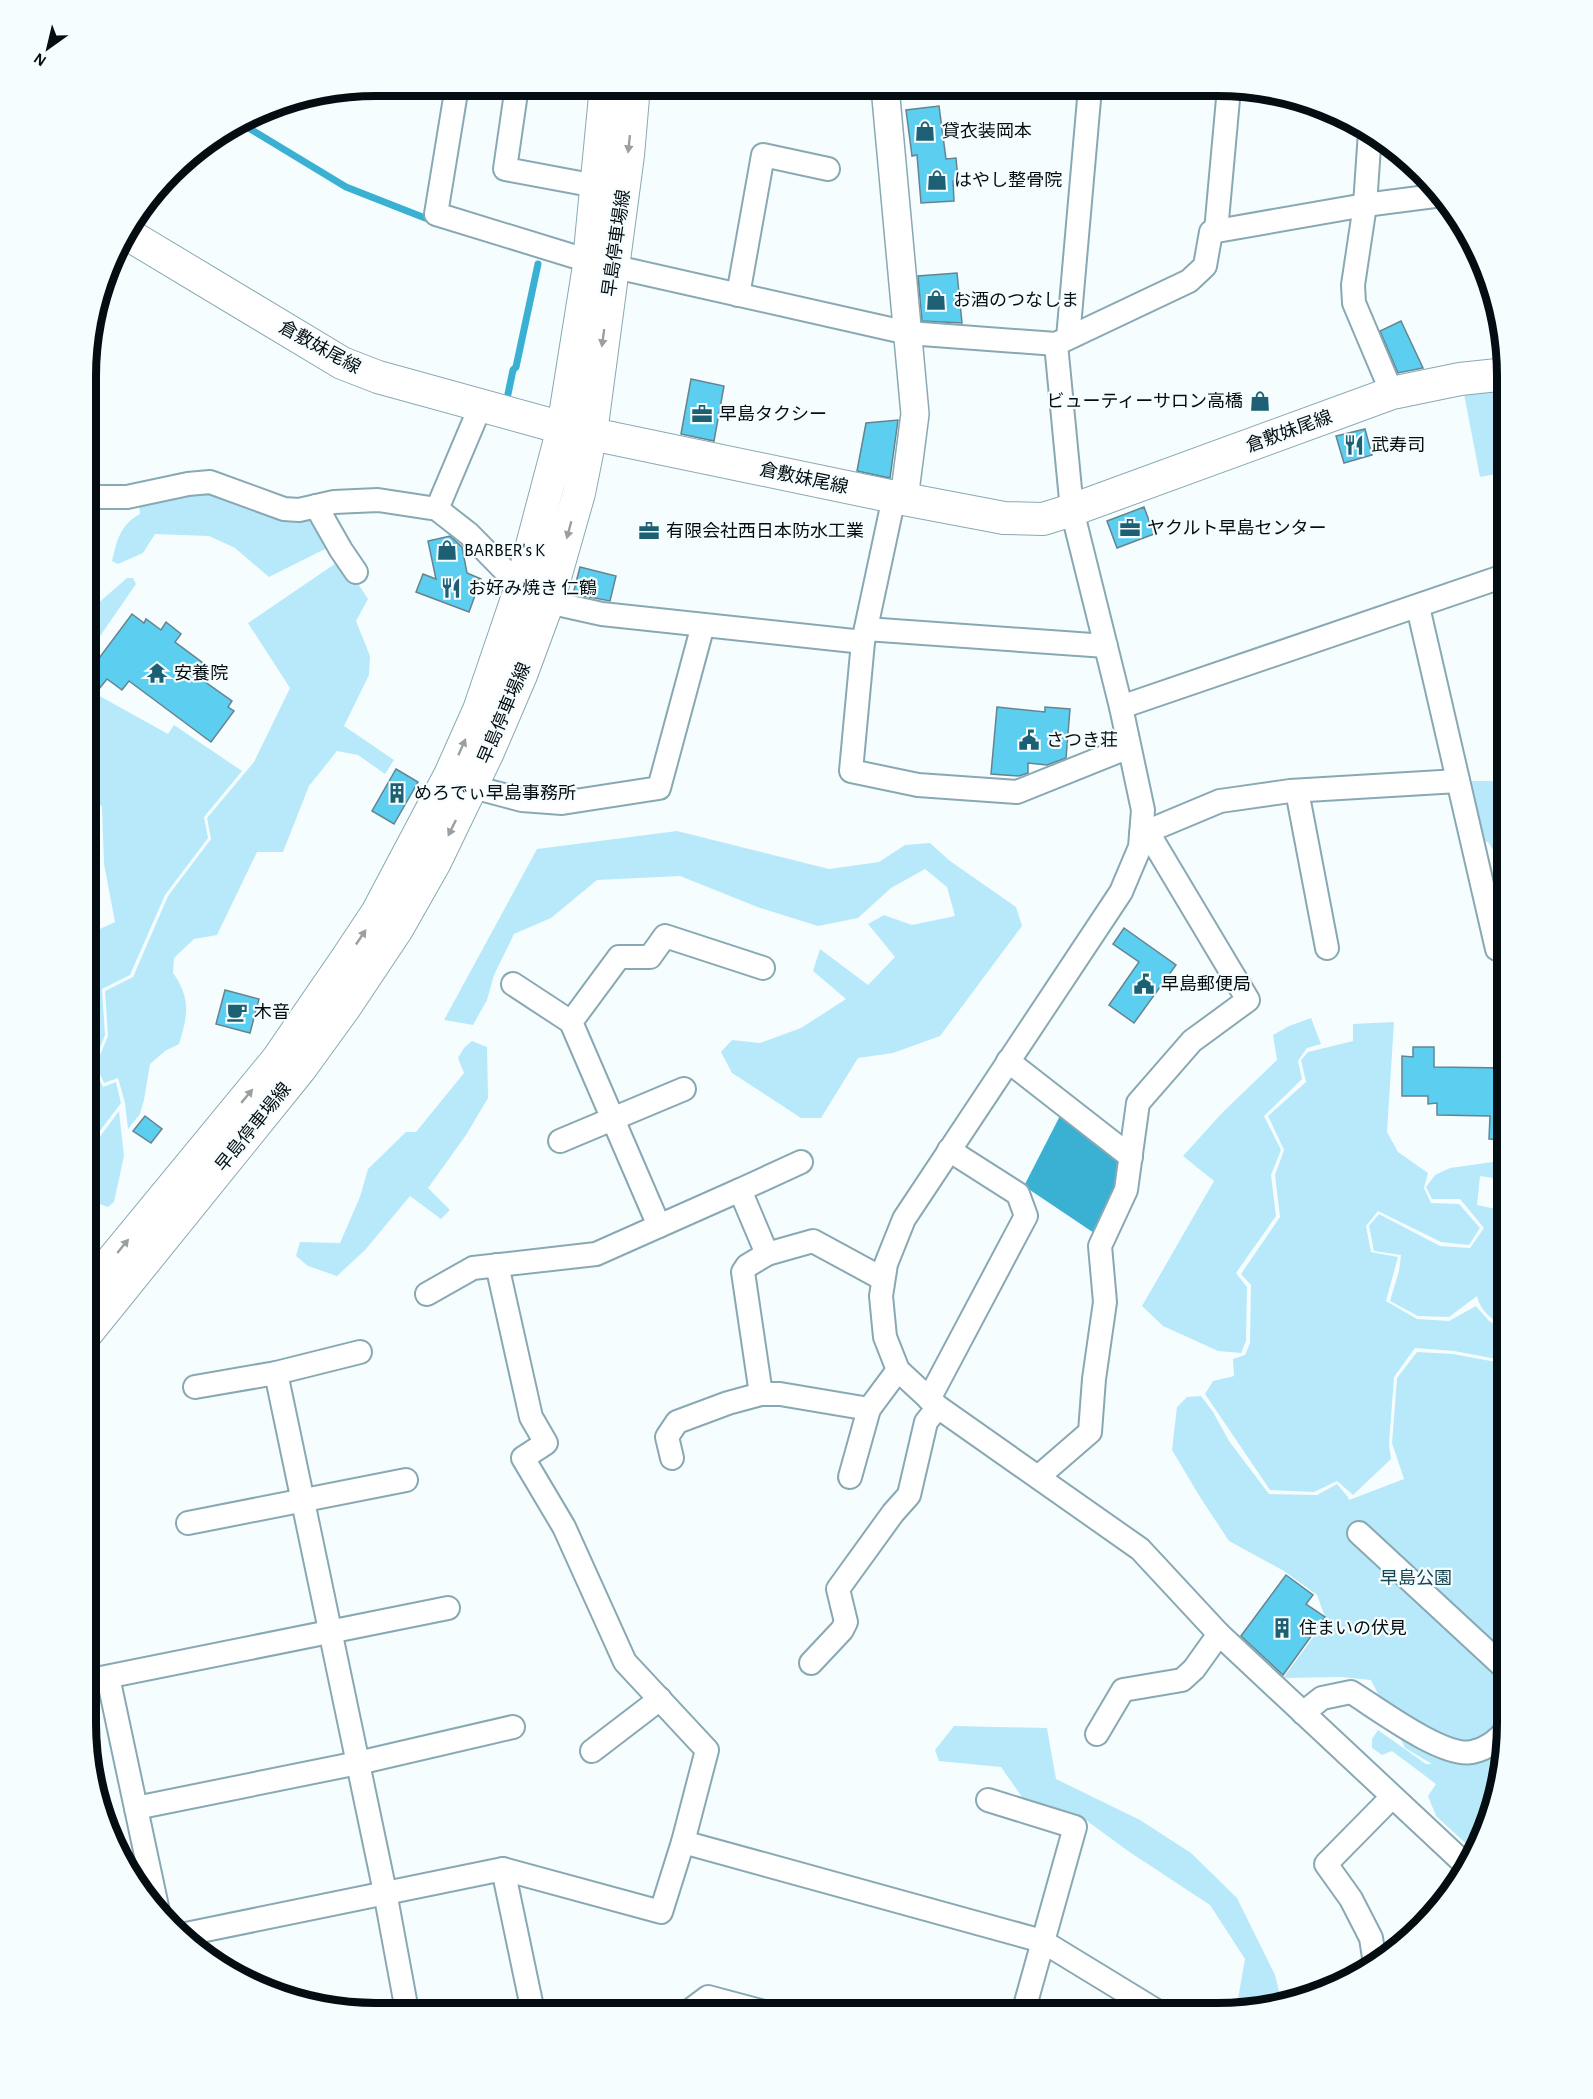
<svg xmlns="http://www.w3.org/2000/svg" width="1593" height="2099" viewBox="0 0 1593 2099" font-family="'Alegreya Sans','Noto Sans JP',sans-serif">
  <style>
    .green { fill: #b8e9fb }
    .water { fill: #3ab1d2 }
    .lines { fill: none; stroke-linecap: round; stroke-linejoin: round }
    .stream { stroke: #3ab1d2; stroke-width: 7 }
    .building { fill: #5ccef0; stroke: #65848f; stroke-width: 1.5 }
    .minor-casing { stroke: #88a9b4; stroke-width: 26 }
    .tertiary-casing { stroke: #88a9b4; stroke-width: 30 }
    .secondary-casing { stroke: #88a9b4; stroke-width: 34 }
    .minor { stroke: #fff; stroke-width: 22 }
    .tertiary { stroke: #fff; stroke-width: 27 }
    .secondary { stroke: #fff; stroke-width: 32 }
    .oneway { fill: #9b9fa0 }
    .labels { text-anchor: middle; stroke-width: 4.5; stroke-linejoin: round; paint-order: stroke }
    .poi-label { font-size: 18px; fill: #040e12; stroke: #f6fdff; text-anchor: start }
    .street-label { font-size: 18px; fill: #040e12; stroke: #f6fdff }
    .park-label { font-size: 18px; fill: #134554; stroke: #f6fdff }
    .rim { fill: none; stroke: #040e12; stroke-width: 8 }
  </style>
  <rect width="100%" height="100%" fill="#f6fdff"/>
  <!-- green -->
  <g class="green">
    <path d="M1507,386V472L1480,477L1464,394Z"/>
    <path d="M212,490L311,516L329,547L269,577L235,548L209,536L155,534L143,553L118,564L112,561C117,540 120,525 140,514L139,505Z"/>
    <path d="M342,559L368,599L356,621L370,656L369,675L344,726L394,760L385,774L358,755L337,751L309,786L283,852H257L217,935L194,939L174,958L173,973C191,998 188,1016 179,1044L165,1051L150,1064L144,1100L140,1114L128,1129L125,1103L118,1078L104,1083L96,1065L108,1036L105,991L133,977L168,896L211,839L207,818L254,762L290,688L248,623Z"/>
    <path d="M127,578H133L136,584L96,642H87V636L91,634L95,606Z"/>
    <path d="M87,689L168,734L174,725L242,771L204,817L208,838L165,895L130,975L102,989L105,1035L93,1065L103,1087L116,1082L121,1103L87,1148V935L115,922L104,864L102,807L87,790Z"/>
    <path d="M1463,781H1498V837L1507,838V853H1495L1488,842L1477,841Z"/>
    <path d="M677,831L829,869L879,862L905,845L930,843L950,861L1016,907L1022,926L940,1036L893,1053L858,1058L821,1118H801L732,1073L721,1052L732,1040L760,1043L801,1028L846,999L813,971L820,949L868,985L895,957L868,924L884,915L912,925L955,916L947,887L925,869L891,888L858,918L818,926L760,908L680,876L597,880L551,918L514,934L494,975L487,1000L473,1025L444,1020L537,849Z"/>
    <path d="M1490,881L1507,882V933L1496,930Z"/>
    <path d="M1311,1018L1321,1044L1307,1048L1298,1061L1302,1079L1264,1116L1281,1150L1271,1175L1276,1216L1236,1273L1247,1287L1246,1341L1241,1353L1218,1351L1163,1326L1142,1306L1214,1181L1183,1156L1223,1112L1277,1060L1273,1035L1289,1026Z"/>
    <path d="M1394,1022L1387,1132L1398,1152L1428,1173L1424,1188L1431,1203L1459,1204L1480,1228L1469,1245L1441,1242L1378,1211L1366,1226L1371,1252L1398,1257L1386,1301L1417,1319L1449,1321L1476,1306L1489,1321L1507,1331V1361L1454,1351L1415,1348L1394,1377L1389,1444L1391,1459L1353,1495L1337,1481L1314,1492L1270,1490L1205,1394L1213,1381L1234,1376L1233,1359L1245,1355L1250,1343L1251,1285L1241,1274L1280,1217L1275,1175L1284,1150L1268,1116L1306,1082L1301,1060L1308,1052L1353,1041V1024Z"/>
    <path d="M472,1041L487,1047L488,1098L466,1135L428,1188L450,1210L441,1219L410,1196L365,1250L337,1276L308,1266L296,1256L300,1242L340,1243L360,1197L368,1169L406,1132H416L464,1073L458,1058L464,1048Z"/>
    <path d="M119,1111L124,1156L114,1202L108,1207L94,1202L86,1209L87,1154Z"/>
    <path d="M1507,1160V1180L1480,1176L1477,1205L1505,1211L1507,1208V1327C1493,1321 1480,1311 1477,1296L1449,1317L1418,1316L1390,1301L1399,1271L1401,1255L1374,1251L1369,1226L1379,1214L1440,1246L1470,1248L1484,1228L1460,1199H1432L1426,1187L1435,1175L1450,1168Z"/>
    <path d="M1417,1352L1453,1354L1507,1364V1742L1492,1817L1475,1852L1436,1816L1428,1796L1436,1784L1392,1751L1382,1755L1372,1748V1739L1378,1730L1426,1764H1432L1405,1748L1371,1680L1341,1677L1283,1678L1326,1620L1317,1595L1284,1571L1229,1541L1200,1497L1172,1450L1177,1407L1187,1397L1201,1396L1213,1412L1229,1441L1269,1494L1317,1495L1337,1484L1348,1497L1349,1500L1404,1479L1392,1443L1397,1378Z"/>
    <path d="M954,1726L1047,1728L1056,1779L1140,1820L1191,1853L1237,1898L1275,1975L1281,1999L1241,2008L1238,1999L1245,1959L1210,1905L1128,1851L1079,1815L1022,1797L1001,1767L939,1761L935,1750Z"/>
  </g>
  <!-- water -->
  <path class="water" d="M1063,1110L1123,1161L1119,1189L1097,1235L1024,1186Z"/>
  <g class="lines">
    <!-- stream -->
    <g class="stream">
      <path d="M242,124L346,187L425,218"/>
      <path d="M508,394L513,370L516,367L538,264"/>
    </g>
  </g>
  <!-- building -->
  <g class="building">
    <path d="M939,106L946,159L956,158L958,180L953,181L954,201L921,203L917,155L912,156L906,110Z"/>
    <path d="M957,273L962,323L922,321L918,276Z"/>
    <path d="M1401,321L1423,368L1398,373L1380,331Z"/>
    <path d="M691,379L724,386L714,441L681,434Z"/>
    <path d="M898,420L890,478L857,471L866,423Z"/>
    <path d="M1365,429L1372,455L1344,463L1336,436Z"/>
    <path d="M1144,507L1154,534L1117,548L1107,521Z"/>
    <path d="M450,536L462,547L467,573L481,579L469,612L416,592L423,574L436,579L428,541Z"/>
    <path d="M580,567L616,576L610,601L573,594Z"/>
    <path d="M132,614L144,623L146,619L161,630L166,622L181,634L175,642L203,663L194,674L232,701L228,707L234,711L211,742L129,681L122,690L107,679L99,689L87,680V654L97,661Z"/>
    <path d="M997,707L1045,712V707L1070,709L1066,758L1047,765L1028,763V773L1019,776L991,774Z"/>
    <path d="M396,769L418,782L394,824L372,811Z"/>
    <path d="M1124,928L1176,965L1134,1023L1109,1005L1139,962L1113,944Z"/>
    <path d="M225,990L259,999L250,1033L216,1024Z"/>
    <path d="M1413,1047H1434V1067L1507,1068V1140L1489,1139L1490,1116L1437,1115V1103L1428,1104V1096H1402V1056L1413,1057Z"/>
    <path d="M145,1116L162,1129L151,1143L133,1131Z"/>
    <path d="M1286,1575L1313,1595L1306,1604L1325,1617L1283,1675L1241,1636Z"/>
  </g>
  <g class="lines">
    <!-- minor casing -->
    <g class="minor-casing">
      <g id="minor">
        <path d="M457,86L436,214L589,261L908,333L1056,344L1189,281L1205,266L1211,232L1365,205L1442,195"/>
        <path d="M517,86L505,169L596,186"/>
        <path d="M1370,132L1365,205L1353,285L1354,303L1392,393"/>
        <path d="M1216,231L1229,88"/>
        <path d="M738,295L763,155L828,169"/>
        <path d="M1068,338L1090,88"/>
        <path d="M1056,344L1072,510L1121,707L1143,810L1140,847L1121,892L904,1219L886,1264L881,1296L885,1337L898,1370L938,1407L1140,1549L1219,1634L1467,1866"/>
        <path d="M88,495L101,497H127L188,484L210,482L284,509L299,510L334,502L378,500L437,509L469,534L521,587"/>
        <path d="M316,506L341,550L356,572"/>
        <path d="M437,509L481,405"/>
        <path d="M548,602L602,614L863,642L894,497"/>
        <path d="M1418,607L1497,949"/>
        <path d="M866,629L1106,646"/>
        <path d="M863,642L851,771L918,785L1017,792L1129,747"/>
        <path d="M1121,707L1507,575"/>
        <path d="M473,787L522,800L562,803L659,788L703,625"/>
        <path d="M1297,791L1327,948"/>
        <path d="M1141,834L1220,801L1290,791L1458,781"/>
        <path d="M513,984L571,1022"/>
        <path d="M1008,1061L1131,1157"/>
        <path d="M560,1141L684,1089"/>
        <path d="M740,1190L801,1162"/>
        <path d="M659,1226L571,1022L619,957H650L665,936L763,968"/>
        <path d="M427,1294L473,1268L596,1254L740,1190L767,1254L813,1241L883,1279"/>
        <path d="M276,1373L360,1352"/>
        <path d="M195,1387L276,1373L385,1892L407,2011"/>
        <path d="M761,1394L743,1272L747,1266L767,1254"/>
        <path d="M929,1399L1026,1216L1018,1194L949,1150"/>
        <path d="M672,1458L667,1437L677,1422L728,1403L761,1394H780L869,1409"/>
        <path d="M850,1477L869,1409L898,1370"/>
        <path d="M1038,1477L1090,1432L1094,1379L1105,1302L1100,1246L1126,1190L1138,1103L1192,1041L1248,1000L1147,831"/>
        <path d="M188,1523L406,1480"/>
        <path d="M1359,1533L1507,1670"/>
        <path d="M811,1663L842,1630L846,1622L838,1589L893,1513L909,1495L926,1422L938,1407"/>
        <path d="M108,1677L159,1916"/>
        <path d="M86,1681L448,1608"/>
        <path d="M1303,1713L1322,1698L1351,1692C1377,1708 1443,1758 1472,1752C1487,1749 1496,1741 1507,1730"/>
        <path d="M1097,1734L1123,1690L1182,1680L1194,1669L1219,1634"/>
        <path d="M592,1751L660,1699"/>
        <path d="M988,1800L1075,1827L1023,2013"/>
        <path d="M136,1808L358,1763L513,1727"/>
        <path d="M683,1842L1042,1941L1160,2013"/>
        <path d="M503,1869L533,2012"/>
        <path d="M181,1935L503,1869L661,1912L683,1842L707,1750L625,1662L564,1527L523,1458L546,1443L531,1417L497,1265"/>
        <path d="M1375,1964L1371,1938L1351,1899L1326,1864L1392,1797"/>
        <path d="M688,2012L708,1997L764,2012"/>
      </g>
    </g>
    <!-- tertiary casing -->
    <g class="tertiary-casing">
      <path id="tertiary" d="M885,87L915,414L904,499"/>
    </g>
    <!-- secondary casing -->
    <g class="secondary-casing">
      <g id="secondary">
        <path d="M124,232L342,363L378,377L563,428L904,499L1004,518L1043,519L1072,510L1392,393L1460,379L1507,374"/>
        <path d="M86,1292L277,1060L347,958L377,913L450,775L479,710L521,587L563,428L588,272L606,86"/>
        <path d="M86,1334L300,1069L345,1007L397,929L435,862L488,752L521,675L548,602L579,493L591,433L628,155L634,86"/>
      </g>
    </g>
    <!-- minor -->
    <use href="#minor" class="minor"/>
    <!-- tertiary -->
    <use href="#tertiary" class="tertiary"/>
    <!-- secondary -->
    <use href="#secondary" class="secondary"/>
  </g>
  <!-- one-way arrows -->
  <defs><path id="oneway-solid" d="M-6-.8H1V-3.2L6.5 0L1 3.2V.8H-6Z" transform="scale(1.5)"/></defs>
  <g class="oneway">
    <use href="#oneway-solid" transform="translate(629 144) rotate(96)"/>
    <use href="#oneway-solid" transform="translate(603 338) rotate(98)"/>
    <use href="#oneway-solid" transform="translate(569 530) rotate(105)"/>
    <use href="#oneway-solid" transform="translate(462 747) rotate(-66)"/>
    <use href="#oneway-solid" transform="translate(452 828) rotate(116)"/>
    <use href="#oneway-solid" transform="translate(361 937) rotate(-56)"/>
    <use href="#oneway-solid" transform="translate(247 1096) rotate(-50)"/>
    <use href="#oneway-solid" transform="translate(123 1246) rotate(-51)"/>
  </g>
  <!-- icons -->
  <defs>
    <g id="shop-bare" transform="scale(1.62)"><path d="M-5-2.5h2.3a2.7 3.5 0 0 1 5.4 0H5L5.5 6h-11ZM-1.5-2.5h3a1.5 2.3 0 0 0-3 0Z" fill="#1d6073" stroke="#f6fdff" stroke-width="2.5" paint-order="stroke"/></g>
    <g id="office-bare" transform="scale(1.62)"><path d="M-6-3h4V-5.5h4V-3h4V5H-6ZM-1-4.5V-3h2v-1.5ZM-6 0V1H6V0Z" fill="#1d6073" stroke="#f6fdff" stroke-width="2.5" paint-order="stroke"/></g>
    <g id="restaurant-bare" transform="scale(1.62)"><path d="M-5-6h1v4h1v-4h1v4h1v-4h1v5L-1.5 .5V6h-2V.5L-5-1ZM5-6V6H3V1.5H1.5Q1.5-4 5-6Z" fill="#1d6073" stroke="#f6fdff" stroke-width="2.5" paint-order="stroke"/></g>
    <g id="temple-bare" transform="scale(1.62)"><path d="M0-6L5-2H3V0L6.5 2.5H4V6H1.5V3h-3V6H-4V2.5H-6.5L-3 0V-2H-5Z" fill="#1d6073" stroke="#f6fdff" stroke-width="2.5" paint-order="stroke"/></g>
    <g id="civic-bare" transform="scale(1.62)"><path d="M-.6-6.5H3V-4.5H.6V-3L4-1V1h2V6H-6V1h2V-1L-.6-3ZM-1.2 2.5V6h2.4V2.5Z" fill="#1d6073" stroke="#f6fdff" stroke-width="2.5" paint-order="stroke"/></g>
    <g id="building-bare" transform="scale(1.62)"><path d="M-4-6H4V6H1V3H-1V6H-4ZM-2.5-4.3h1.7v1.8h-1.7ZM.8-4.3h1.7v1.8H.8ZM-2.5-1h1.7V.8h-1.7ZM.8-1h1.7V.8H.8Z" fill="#1d6073" stroke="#f6fdff" stroke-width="2.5" paint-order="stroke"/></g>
    <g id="cafe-bare" transform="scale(1.62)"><path d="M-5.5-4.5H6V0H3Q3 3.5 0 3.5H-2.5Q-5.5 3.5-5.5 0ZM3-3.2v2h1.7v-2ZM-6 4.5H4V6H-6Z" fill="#1d6073" stroke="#f6fdff" stroke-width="2.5" paint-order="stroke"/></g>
  </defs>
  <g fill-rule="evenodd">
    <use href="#shop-bare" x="925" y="131"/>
    <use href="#shop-bare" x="937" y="180"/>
    <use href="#shop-bare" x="936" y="300"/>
    <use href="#shop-bare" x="1260" y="401"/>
    <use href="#office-bare" x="702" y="414"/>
    <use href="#restaurant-bare" x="1354" y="445"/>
    <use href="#office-bare" x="1130" y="528"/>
    <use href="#office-bare" x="649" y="531"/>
    <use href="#shop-bare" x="447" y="550"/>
    <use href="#restaurant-bare" x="451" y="588"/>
    <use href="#temple-bare" x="157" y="673"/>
    <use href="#civic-bare" x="1029" y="740"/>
    <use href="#building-bare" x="397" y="793"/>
    <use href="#civic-bare" x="1144" y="984"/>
    <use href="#cafe-bare" x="237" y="1012"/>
    <use href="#building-bare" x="1282" y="1628"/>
  </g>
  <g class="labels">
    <!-- poi labels -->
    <g class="poi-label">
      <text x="942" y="137">貸衣装岡本</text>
      <text x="954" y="186">はやし整骨院</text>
      <text x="953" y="306">お酒のつなしま</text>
      <text x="1243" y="407" text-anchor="end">ビューティーサロン高橋</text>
      <text x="719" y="420">早島タクシー</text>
      <text x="1371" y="451">武寿司</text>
      <text x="1147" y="534">ヤクルト早島センター</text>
      <text x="666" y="537">有限会社西日本防水工業</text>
      <text x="464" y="556">BARBER's K</text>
      <text x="468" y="594">お好み焼き 仁鶴</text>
      <text x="174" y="679">安養院</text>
      <text x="1046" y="746">さつき荘</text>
      <text x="414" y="799">めろでぃ早島事務所</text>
      <text x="1161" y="990">早島郵便局</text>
      <text x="254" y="1018">木音</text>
      <text x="1299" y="1634">住まいの伏見</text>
    </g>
    <!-- street labels -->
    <g class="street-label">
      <text transform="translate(616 243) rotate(-82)" y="6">早島停車場線</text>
      <text transform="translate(320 347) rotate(29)" y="6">倉敷妹尾線</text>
      <text transform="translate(1289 431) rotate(-20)" y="6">倉敷妹尾線</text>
      <text transform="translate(804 478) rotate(12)" y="6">倉敷妹尾線</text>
      <text transform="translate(504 713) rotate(-67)" y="6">早島停車場線</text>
      <text transform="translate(253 1127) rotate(-51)" y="6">早島停車場線</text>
    </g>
    <!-- park labels -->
    <g class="park-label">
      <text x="1416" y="1584">早島公園</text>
    </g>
  </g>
  <!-- crop -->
  <path d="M0 0H1593V2099H0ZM376 96H1217A280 280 0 0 1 1497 376V1723A280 280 0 0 1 1217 2003H376A280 280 0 0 1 96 1723V376A280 280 0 0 1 376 96Z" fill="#f6fdff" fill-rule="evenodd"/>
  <path class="rim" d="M376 96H1217A280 280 0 0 1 1497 376V1723A280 280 0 0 1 1217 2003H376A280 280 0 0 1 96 1723V376A280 280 0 0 1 376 96Z"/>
  <!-- north arrow -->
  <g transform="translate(48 48) rotate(214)" stroke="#f6fdff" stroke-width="4.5" paint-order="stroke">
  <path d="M0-4.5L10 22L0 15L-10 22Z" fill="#040e12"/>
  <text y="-9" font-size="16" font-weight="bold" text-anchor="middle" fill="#040e12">N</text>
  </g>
</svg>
